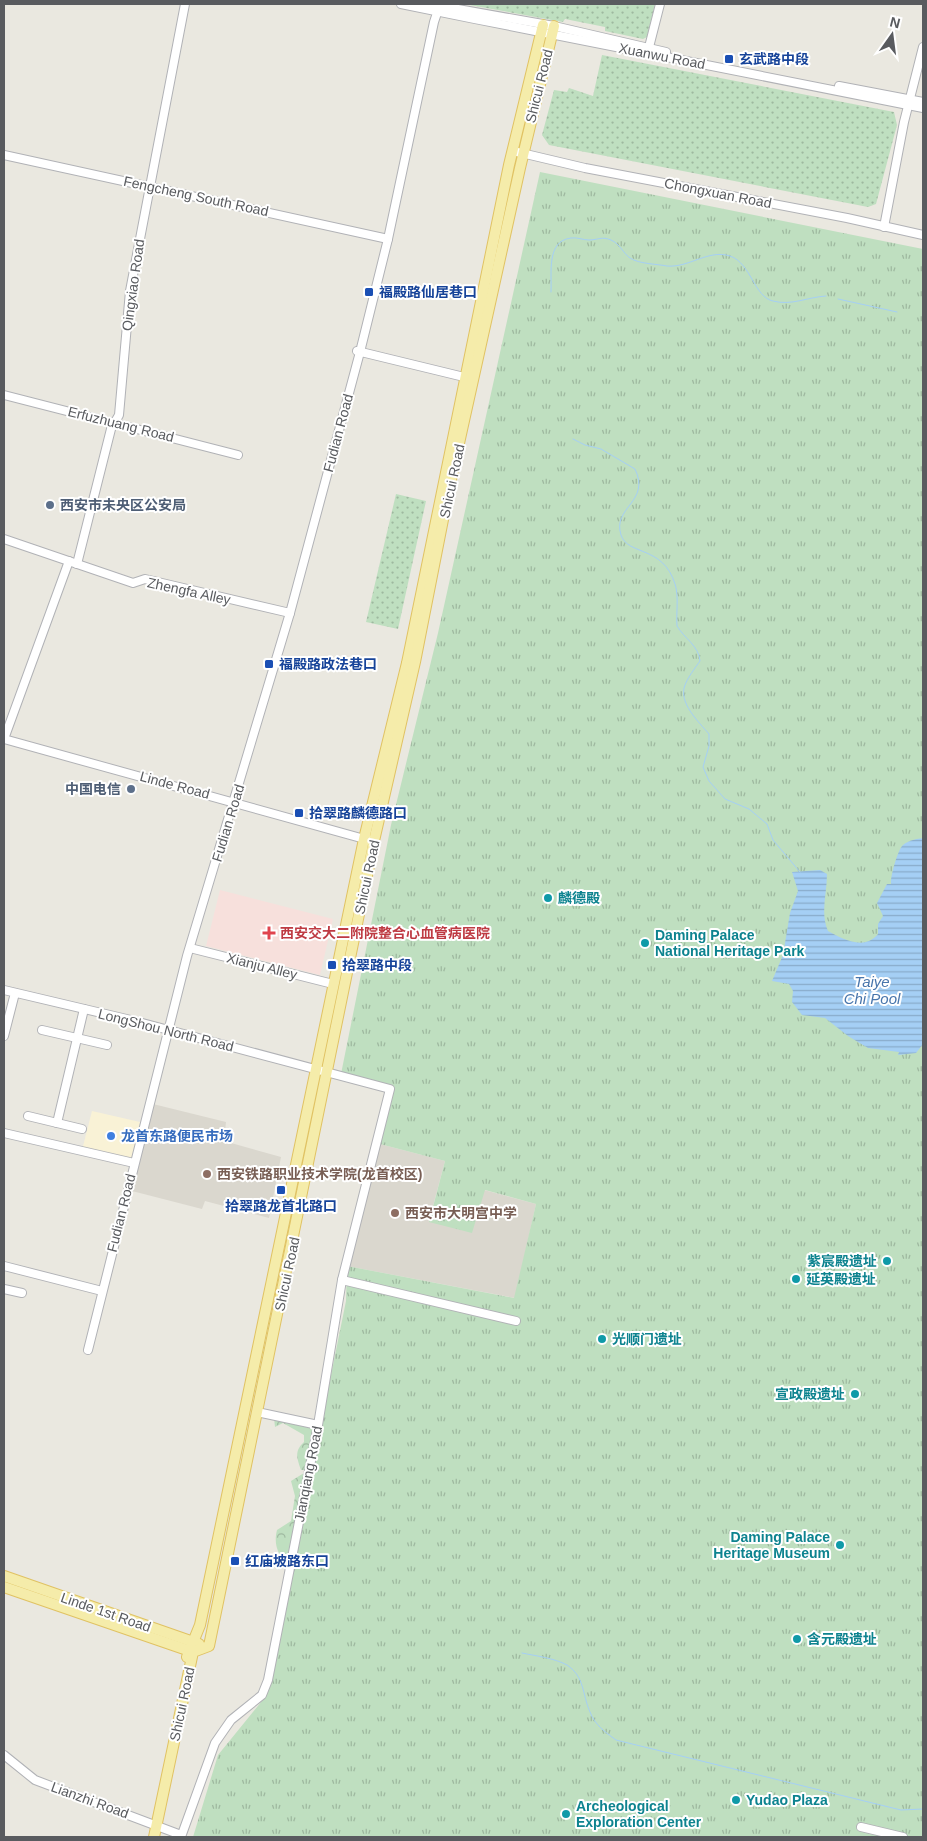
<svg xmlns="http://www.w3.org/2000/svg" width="927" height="1841" viewBox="0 0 927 1841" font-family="Helvetica,'Noto Sans SC',sans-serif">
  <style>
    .commercial { fill: #f9f2d6 }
    .education { fill: #dad7ce }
    .medical { fill: #f7e0dc }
    .grass { fill: url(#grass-dots) }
    .forest { fill: url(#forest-crowns) }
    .park { fill: url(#park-tufts) }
    .water { fill: url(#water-rules) }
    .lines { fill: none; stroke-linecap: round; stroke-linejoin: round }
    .stream { stroke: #a5cff5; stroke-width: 1 }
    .minor-casing { stroke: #b1b2b6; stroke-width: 10 }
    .major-casing { stroke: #e0c263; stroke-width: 12 }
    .minor { stroke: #fff; stroke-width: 8 }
    .major { stroke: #f5ecaa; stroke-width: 10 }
    .transit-dot { fill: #1a4fb4; stroke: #fff; stroke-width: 2 }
    .service-dot { fill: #5c6f8a; stroke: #fff; stroke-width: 2 }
    .culture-dot { fill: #0f9aa8; stroke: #fff; stroke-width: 2 }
    .health-dot { fill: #e0444e; stroke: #fff; stroke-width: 2 }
    .shop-dot { fill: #3f7fe0; stroke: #fff; stroke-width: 2 }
    .education-dot { fill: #8d6e63; stroke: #fff; stroke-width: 2 }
    .labels { text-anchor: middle; stroke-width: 4; stroke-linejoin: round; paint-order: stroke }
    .street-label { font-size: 14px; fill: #595b5f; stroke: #fff }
    .transit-label { font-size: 14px; font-weight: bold; fill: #164399; stroke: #fff; text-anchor: start }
    .service-label { font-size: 14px; font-weight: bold; fill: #4e5e75; stroke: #fff; text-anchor: start }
    .culture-label { font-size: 14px; font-weight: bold; fill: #0d838f; stroke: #fff; text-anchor: start }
    .health-label { font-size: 14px; font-weight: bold; fill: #be3a42; stroke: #fff; text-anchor: start }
    .shop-label { font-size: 14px; font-weight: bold; fill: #366cbe; stroke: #fff; text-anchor: start }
    .education-label { font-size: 14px; font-weight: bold; fill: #785e54; stroke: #fff; text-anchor: start }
    .water-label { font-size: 15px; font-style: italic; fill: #4976ac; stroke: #fff }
  </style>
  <defs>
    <pattern id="grass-dots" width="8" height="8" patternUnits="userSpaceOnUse" patternTransform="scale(1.25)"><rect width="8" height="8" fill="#bfdfc0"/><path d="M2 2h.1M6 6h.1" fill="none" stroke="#9eb89f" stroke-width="1.8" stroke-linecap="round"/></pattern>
    <pattern id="forest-crowns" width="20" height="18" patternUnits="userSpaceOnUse" patternTransform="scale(1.25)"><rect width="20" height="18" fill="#bfdfc0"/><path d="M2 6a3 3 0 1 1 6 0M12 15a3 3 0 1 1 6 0" fill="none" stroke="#9eb89f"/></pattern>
    <pattern id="park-tufts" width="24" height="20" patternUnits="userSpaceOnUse" patternTransform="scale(1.25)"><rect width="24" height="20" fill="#bfdfc0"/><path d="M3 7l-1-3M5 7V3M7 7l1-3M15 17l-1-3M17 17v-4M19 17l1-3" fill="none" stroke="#9eb89f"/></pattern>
    <pattern id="water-rules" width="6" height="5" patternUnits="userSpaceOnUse" patternTransform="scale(1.25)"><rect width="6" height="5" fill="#a5cff5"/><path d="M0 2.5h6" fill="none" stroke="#89abca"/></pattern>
  </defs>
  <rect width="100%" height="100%" fill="#eae8e0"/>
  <!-- commercial -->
  <path class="commercial" d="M92,1111L140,1122L131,1162L82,1150Z"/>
  <!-- education -->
  <g class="education">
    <path d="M153,1104L226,1122L224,1141L281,1157L269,1218L205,1201L202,1209L132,1191Z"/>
    <path d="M376,1143L445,1161L429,1221L484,1190L536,1204L515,1298L347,1266Z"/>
  </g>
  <!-- medical -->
  <path class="medical" d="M220,890L333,919L320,975L206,946Z"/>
  <!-- grass -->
  <g class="grass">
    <path d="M464,4H655L647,37L643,39L605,31V27L565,19L563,22Z"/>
    <path d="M602,55L894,112L897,125L876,204L868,207L549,145L542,135L554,90L567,92L569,88L593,96Z"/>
    <path d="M396,494L426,501L398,629L366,622Z"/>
  </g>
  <!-- forest -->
  <g class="forest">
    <path d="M274,1418L314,1427L306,1470H301C297,1458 294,1451 304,1442V1435L283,1423L275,1427Z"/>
    <path d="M304,1473L287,1567C279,1554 273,1546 277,1530L291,1521L295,1496L291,1481Z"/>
  </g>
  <!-- park -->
  <path class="park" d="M540,172L923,249V1837H193L218,1755L266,1696L346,1301L347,1266L514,1298L536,1204L485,1190L472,1233L429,1222L445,1161L376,1143L390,1093L340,1079L391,825L438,633Z"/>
  <!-- water -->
  <path class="water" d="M923,838V1044L916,1053L898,1055L899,1052L868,1048L848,1036L825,1018L802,1015L792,1002L793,991L789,984L772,981L783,955L790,913L798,891L792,872L820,870L827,874C827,894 820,913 828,931C843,939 864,951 878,934V924L883,916L877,903L887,884H891C890,877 898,849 903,845C909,840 917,839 923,838Z"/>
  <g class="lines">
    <!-- stream -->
    <g class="stream">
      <path d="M551,292C552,273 546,241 571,238C577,237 583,240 589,240C598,240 602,236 611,240C620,244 623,253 630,258C639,264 657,264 667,266C689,268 708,249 730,256C751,263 754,297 773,301C791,306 808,297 826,296"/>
      <path d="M838,299L897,312"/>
      <path d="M573,439L585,445L601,449L635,469C651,502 612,507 621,535C628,556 663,545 675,584C679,596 676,613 677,626C684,638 699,646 700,661C695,668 688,677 685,685C678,703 699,722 709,734V746L703,767L709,781L725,799L749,809L767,824L773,840L800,872"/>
      <path d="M522,1653C536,1656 554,1658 567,1665C585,1677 582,1694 590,1712C595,1725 605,1732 616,1740L901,1810L923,1809"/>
    </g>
    <!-- minor casing -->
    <g class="minor-casing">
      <g id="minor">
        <path d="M401,4C575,40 750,72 923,108"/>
        <path d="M430,4L554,26L666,52"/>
        <path d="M648,51L660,4"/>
        <path d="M839,86L923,102"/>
        <path d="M513,151L585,168L847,218L923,235"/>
        <path d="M4,155L388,239"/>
        <path d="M884,227L904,122L923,47"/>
        <path d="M357,351L464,377"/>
        <path d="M4,395L238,455"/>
        <path d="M4,539L133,583L145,579L290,613"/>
        <path d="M77,564L111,429L119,415L130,291L185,4"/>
        <path d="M4,739L368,840"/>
        <path d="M4,739L69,561"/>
        <path d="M190,948L333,984"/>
        <path d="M4,990L131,1020L390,1089L342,1280L318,1425L268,1680L262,1695L231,1720L215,1743L181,1837"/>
        <path d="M42,1030L107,1045"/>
        <path d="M4,1036L15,993"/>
        <path d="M28,1116L82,1129"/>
        <path d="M57,1123L84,1009"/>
        <path d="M4,1133L134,1163"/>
        <path d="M4,1266L102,1291"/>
        <path d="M342,1280L516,1321"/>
        <path d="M4,1289L22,1293"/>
        <path d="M88,1350L187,956L290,613L360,352L388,239L434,22L440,4"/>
        <path d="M257,1412L318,1425"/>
        <path d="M4,1755L35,1780L181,1835"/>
        <path d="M861,1827L903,1837"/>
      </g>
    </g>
    <!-- major casing -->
    <g class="major-casing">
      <g id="major">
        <path d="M4,1576L199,1644"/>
        <path d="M4,1587L193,1652"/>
        <path d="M187,1657L200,1625L364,839L407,663L509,165L543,25"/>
        <path d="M154,1837L193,1652L209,1646L374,841L415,662L450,484L520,168L554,26"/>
      </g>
    </g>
    <!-- minor -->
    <use href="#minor" class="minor"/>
    <!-- major -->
    <use href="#major" class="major"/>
  </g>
  <!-- markers -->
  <g class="transit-dot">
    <rect x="724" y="54" width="10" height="10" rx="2.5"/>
    <rect x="364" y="287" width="10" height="10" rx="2.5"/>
    <rect x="264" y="659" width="10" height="10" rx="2.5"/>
    <rect x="294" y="808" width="10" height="10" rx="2.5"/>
    <rect x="327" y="960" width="10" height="10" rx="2.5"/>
    <rect x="276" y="1185" width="10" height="10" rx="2.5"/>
    <rect x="230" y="1556" width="10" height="10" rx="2.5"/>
  </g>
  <g class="service-dot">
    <circle cx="50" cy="505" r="5"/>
    <circle cx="131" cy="789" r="5"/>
  </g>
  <g class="culture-dot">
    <circle cx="548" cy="898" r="5"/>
    <circle cx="645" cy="943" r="5"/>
    <circle cx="887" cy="1261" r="5"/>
    <circle cx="796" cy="1279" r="5"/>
    <circle cx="602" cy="1339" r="5"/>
    <circle cx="855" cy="1394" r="5"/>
    <circle cx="840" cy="1545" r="5"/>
    <circle cx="797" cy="1639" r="5"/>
    <circle cx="736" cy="1800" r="5"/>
    <circle cx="566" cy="1814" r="5"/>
  </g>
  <path class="health-dot" d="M266.5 925.5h5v5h5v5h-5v5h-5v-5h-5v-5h5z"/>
  <circle class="shop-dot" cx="111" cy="1136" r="5"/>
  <g class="education-dot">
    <circle cx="207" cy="1174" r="5"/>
    <circle cx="395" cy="1213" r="5"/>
  </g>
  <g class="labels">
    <!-- street labels -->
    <g class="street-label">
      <text transform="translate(662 56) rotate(11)" y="5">Xuanwu Road</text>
      <text transform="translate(539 86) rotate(-76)" y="5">Shicui Road</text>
      <text transform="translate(718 193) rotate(11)" y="5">Chongxuan Road</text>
      <text transform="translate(196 196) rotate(12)" y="5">Fengcheng South Road</text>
      <text transform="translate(133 285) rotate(-82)" y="5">Qingxiao Road</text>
      <text transform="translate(121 424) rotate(14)" y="5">Erfuzhuang Road</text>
      <text transform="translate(338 433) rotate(-75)" y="5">Fudian Road</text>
      <text transform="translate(452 481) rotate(-78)" y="5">Shicui Road</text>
      <text transform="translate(189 591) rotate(12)" y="5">Zhengfa Alley</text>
      <text transform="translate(175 785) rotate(15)" y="5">Linde Road</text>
      <text transform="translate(228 823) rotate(-73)" y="5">Fudian Road</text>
      <text transform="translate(367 877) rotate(-78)" y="5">Shicui Road</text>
      <text transform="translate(262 966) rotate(14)" y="5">Xianju Alley</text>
      <text transform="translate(166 1030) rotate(14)" y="5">LongShou North Road</text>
      <text transform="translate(121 1213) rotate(-76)" y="5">Fudian Road</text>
      <text transform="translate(287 1274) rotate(-78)" y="5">Shicui Road</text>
      <text transform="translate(308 1474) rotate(-79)" y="5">Jianqiang Road</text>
      <text transform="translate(106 1612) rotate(19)" y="5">Linde 1st Road</text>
      <text transform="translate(182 1704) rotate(-78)" y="5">Shicui Road</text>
      <text transform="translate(90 1800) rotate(20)" y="5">Lianzhi Road</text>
    </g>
    <!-- transit labels -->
    <g class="transit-label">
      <text x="739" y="64">玄武路中段</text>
      <text x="379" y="297">福殿路仙居巷口</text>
      <text x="279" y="669">福殿路政法巷口</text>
      <text x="309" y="818">拾翠路麟德路口</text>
      <text x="342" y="970">拾翠路中段</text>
      <text x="281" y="1211" text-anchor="middle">拾翠路龙首北路口</text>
      <text x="245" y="1566">红庙坡路东口</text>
    </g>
    <!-- service labels -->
    <g class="service-label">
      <text x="60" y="510">西安市未央区公安局</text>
      <text x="121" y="794" text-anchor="end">中国电信</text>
    </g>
    <!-- culture labels -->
    <g class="culture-label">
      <text x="558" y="903">麟德殿</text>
      <text x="655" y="940">Daming Palace<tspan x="655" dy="16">National Heritage Park</tspan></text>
      <text x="877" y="1266" text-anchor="end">紫宸殿遗址</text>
      <text x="806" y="1284">延英殿遗址</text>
      <text x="612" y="1344">光顺门遗址</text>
      <text x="845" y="1399" text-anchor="end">宣政殿遗址</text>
      <text x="830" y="1542" text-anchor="end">Daming Palace<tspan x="830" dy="16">Heritage Museum</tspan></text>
      <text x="807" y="1644">含元殿遗址</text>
      <text x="746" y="1805">Yudao Plaza</text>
      <text x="576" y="1811">Archeological<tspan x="576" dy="16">Exploration Center</tspan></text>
    </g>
    <!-- health labels -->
    <g class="health-label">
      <text x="280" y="938">西安交大二附院整合心血管病医院</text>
    </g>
    <!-- shop labels -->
    <g class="shop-label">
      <text x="121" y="1141">龙首东路便民市场</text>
    </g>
    <!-- education labels -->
    <g class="education-label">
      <text x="217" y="1179">西安铁路职业技术学院(龙首校区)</text>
      <text x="405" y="1218">西安市大明宫中学</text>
    </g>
    <!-- water labels -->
    <g class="water-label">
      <text x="872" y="987">Taiye<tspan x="872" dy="17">Chi Pool</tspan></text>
    </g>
  </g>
  <!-- border -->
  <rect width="927" height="1841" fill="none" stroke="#595b5f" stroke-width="10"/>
  <!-- north arrow -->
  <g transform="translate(892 35) rotate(14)" stroke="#ffffff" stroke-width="4" paint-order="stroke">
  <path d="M0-4L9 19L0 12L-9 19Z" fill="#595b5f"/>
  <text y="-8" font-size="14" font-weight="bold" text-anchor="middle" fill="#595b5f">N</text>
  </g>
</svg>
